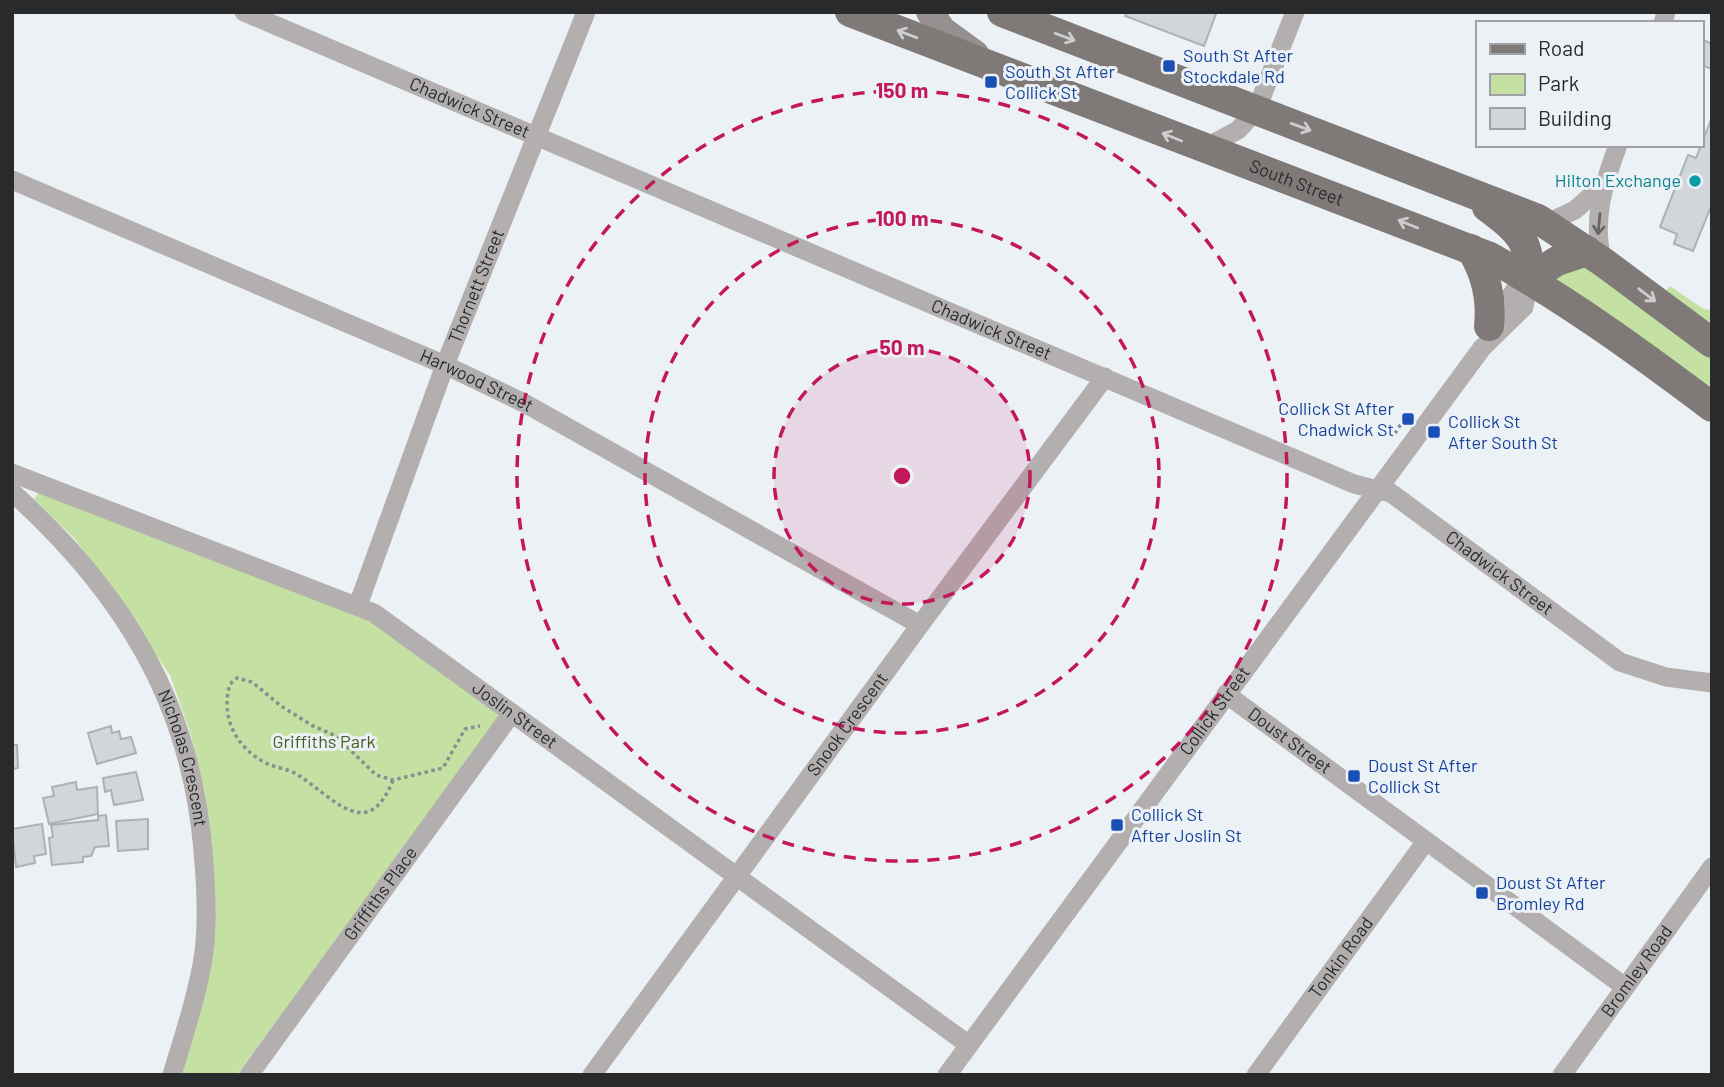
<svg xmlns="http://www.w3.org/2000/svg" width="1724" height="1087" viewBox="0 0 1724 1087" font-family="Barlow,sans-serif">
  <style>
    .green { fill: #c4e0a2 }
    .building { fill: #d1d6da; stroke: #acb1b5; stroke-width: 2 }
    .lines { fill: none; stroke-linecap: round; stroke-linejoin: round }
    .path { stroke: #8a8e91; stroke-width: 3.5; stroke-dasharray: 3.5 3.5; stroke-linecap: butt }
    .street { stroke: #b3afaf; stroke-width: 19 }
    .secondary { stroke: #95908f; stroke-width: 28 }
    .primary { stroke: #7f7a78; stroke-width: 30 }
    .oneway { stroke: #cbcdd0 }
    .oneway2 { stroke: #676667 }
    .ring { fill: none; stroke: #c2185b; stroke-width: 3.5; stroke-dasharray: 12 9 }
    .transit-dot { fill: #1a4fb4; stroke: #ecf1f6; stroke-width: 2.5 }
    .culture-dot { fill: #0f9aa8; stroke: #ecf1f6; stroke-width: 2.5 }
    .labels { text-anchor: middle; stroke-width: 6; stroke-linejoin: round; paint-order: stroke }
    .transit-label { font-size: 18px; fill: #164399; stroke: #ecf1f6; text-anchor: start }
    .street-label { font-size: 18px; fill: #282a2c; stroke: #ecf1f6 }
    .culture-label { font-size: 18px; fill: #0d838f; stroke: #ecf1f6; text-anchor: end }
    .park-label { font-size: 18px; fill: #465e21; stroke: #ecf1f6 }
    .centre { fill: #c2185b; stroke: #ecf1f6; stroke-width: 3.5 }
    .ring-label { font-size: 21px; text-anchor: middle; font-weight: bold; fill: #c2185b; stroke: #ecf1f6; stroke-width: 6; stroke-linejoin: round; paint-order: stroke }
  </style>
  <rect width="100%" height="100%" fill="#ecf1f6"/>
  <!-- green -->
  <g class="green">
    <path d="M1580,263L1712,356V395L1551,282Z"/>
    <path d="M1670,286L1702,308L1712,311L1710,325L1666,291Z"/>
    <path d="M41,489L386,627L502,714L237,1075H179L214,870L205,792L190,732L170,675L75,539L34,499Z"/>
  </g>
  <!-- building -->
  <g class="building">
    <path d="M1127,12H1213L1216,14L1204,46L1125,16Z"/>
    <path d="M1701,39L1712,44V69L1701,65Z"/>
    <path d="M1712,117V204L1693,251L1674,244L1677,234L1660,227L1688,155L1696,158Z"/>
    <path d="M111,726L112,733L119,731L121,739L131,737L136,753L97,764L88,733Z"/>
    <path d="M12,745H17L18,768L12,769Z"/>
    <path d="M136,772L143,800L114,805L111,790L105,792L103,778Z"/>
    <path d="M76,782L77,790L97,787L98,814L49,824L43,798L54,796L52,787Z"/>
    <path d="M106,815L109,846L95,847L91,856L83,857V862L52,865L49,838L53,837L51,825L98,820V816Z"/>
    <path d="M148,819V849L118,851L116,821Z"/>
    <path d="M42,824L46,854L34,856L35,863L16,867L12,829Z"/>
  </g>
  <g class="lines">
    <!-- path -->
    <g class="path">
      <path d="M1383,425L1395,433L1405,418"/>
      <path d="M393,780C368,844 334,798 298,775C289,769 277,768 268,764C236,749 220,717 230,684L237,678L252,682L281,706L313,726L336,736L376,775L393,780L443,768L465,729L480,726"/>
    </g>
    <!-- street -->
    <g class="street">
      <path id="s1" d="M244,12L1354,484L1391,493L1620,662L1666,677L1712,683"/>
      <path d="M1663,23L1666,12"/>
      <path d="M1203,149L1238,130L1256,111L1295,12"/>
      <path id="s2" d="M12,180L445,365L526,404L920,625"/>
      <path d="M1547,223L1575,210L1603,185"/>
      <path d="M1603,262C1591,222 1604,183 1618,145"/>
      <path d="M1489,325L1515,290L1529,279"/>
      <path id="s3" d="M12,473L374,613L969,1045"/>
      <path id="s4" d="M12,492C122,591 191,702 203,851C206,884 208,919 204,952C198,994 184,1034 172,1075"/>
      <path id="s5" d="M358,605L445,365L586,12"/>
      <path id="s6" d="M1226,694L1625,987"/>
      <path id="s7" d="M249,1075L512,713"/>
      <path id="s8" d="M592,1075L920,625L1105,377"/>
      <path id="s9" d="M947,1075L1482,348L1524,307L1529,279"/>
      <path id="s10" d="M1256,1075L1426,841"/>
      <path id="s11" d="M1562,1075L1712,867"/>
    </g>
    <!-- secondary -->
    <path class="secondary" d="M930,12L942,30L975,54"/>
    <!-- primary -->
    <g class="primary">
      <path id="s12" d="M850,12L1490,257C1569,301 1640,353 1712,407"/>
      <path d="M1002,12L1538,219L1603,262L1712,343"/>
      <path d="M1487,207C1517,230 1531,239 1529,279"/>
      <path d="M1471,249C1486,273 1492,298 1489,326"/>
      <path d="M1529,279L1557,261L1587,251"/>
    </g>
  </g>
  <!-- one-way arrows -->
  <defs><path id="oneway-shaft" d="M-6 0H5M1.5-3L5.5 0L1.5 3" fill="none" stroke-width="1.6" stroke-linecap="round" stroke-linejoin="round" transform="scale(1.75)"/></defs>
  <g class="oneway">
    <use href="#oneway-shaft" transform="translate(907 34) rotate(-159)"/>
    <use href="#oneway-shaft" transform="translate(1065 37) rotate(21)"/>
    <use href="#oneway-shaft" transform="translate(1301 127) rotate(20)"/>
    <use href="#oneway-shaft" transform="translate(1172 137) rotate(-158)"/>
    <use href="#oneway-shaft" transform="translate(1408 224) rotate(-158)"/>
    <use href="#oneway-shaft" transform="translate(1647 295) rotate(37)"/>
  </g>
  <use class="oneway2" href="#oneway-shaft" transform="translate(1599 224) rotate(95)"/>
  <!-- distance rings -->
  <circle cx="902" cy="476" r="128" fill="#c2185b" fill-opacity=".12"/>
  <g class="ring">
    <circle cx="902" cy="476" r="128"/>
    <circle cx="902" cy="476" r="257"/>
    <circle cx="902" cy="476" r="385"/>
  </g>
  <!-- markers -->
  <g class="transit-dot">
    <rect x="1162" y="59" width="14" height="14" rx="3.5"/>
    <rect x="984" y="75" width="14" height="14" rx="3.5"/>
    <rect x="1401" y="412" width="14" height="14" rx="3.5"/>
    <rect x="1427" y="425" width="14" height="14" rx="3.5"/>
    <rect x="1347" y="769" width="14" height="14" rx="3.5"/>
    <rect x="1110" y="818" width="14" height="14" rx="3.5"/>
    <rect x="1475" y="886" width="14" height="14" rx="3.5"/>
  </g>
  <circle class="culture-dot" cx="1695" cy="181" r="7"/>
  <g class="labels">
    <!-- transit labels -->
    <g class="transit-label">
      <text x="1183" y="62">South St After<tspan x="1183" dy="21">Stockdale Rd</tspan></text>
      <text x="1005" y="78">South St After<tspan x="1005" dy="21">Collick St</tspan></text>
      <text x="1394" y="415" text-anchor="end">Collick St After<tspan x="1394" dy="21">Chadwick St</tspan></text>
      <text x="1448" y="428">Collick St<tspan x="1448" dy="21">After South St</tspan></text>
      <text x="1368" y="772">Doust St After<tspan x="1368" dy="21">Collick St</tspan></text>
      <text x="1131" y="821">Collick St<tspan x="1131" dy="21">After Joslin St</tspan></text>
      <text x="1496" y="889">Doust St After<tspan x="1496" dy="21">Bromley Rd</tspan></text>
    </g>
    <!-- street labels -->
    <g class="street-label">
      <text dy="6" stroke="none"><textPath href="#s1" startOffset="245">Chadwick Street</textPath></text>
      <text dy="6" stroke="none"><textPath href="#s12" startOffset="478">South Street</textPath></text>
      <text dy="6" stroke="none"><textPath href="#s5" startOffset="340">Thornett Street</textPath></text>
      <text dy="6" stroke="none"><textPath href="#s1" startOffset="812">Chadwick Street</textPath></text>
      <text dy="6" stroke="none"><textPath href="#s2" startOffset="506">Harwood Street</textPath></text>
      <text dy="6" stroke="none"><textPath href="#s1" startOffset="1379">Chadwick Street</textPath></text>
      <text dy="6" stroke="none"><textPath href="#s9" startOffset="452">Collick Street</textPath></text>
      <text dy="6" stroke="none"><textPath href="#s3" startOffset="562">Joslin Street</textPath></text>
      <text dy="6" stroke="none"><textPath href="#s8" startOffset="434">Snook Crescent</textPath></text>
      <text dy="6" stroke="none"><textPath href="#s6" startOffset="79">Doust Street</textPath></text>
      <text dy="6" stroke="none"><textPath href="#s4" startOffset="322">Nicholas Crescent</textPath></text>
      <text dy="6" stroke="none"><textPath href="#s7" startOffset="224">Griffiths Place</textPath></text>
      <text dy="6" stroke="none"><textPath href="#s10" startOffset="145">Tonkin Road</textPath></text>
      <text dy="6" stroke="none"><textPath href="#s11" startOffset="128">Bromley Road</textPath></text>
    </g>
    <!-- culture labels -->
    <g class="culture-label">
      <text x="1681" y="187">Hilton Exchange</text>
    </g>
    <!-- park labels -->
    <g class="park-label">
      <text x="324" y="748">Griffiths Park</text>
    </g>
  </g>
  <circle cx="902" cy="476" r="10" class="centre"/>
  <g class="ring-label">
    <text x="902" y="98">150 m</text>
    <text x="902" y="226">100 m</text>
    <text x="902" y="355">50 m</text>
  </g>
  <!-- border -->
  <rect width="1724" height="1087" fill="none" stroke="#282a2c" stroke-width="28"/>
  <!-- legend -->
  <rect x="1476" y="21" width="228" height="126" fill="#ecf1f6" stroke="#9ea1a5" stroke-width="2"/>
  <rect x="1490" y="44" width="35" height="10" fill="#7f7a78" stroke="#9ea1a5" stroke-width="2"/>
  <text x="1538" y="56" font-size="21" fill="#282a2c">Road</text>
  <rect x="1490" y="74" width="35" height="21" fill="#c4e0a2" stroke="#9ea1a5" stroke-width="2"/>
  <text x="1538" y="91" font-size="21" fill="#282a2c">Park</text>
  <rect x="1490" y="108" width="35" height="21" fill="#d1d6da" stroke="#9ea1a5" stroke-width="2"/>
  <text x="1538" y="126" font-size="21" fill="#282a2c">Building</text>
</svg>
